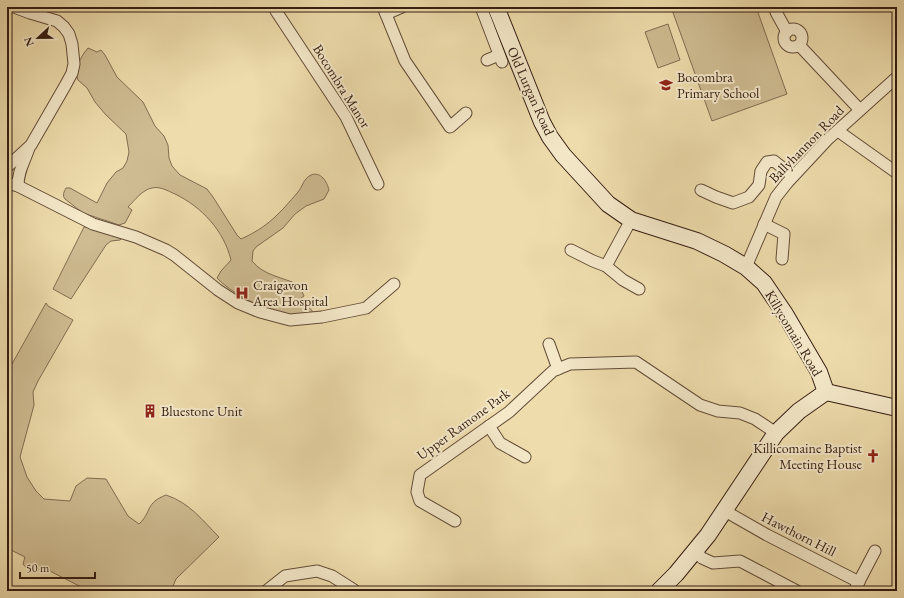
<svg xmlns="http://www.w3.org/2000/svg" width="904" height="598" viewBox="0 0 904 598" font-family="'EB Garamond',serif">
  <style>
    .green { fill: #cfbc92; stroke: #826c52 }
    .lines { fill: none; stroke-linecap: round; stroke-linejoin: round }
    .street-casing { stroke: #634d38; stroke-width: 13 }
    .secondary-casing { stroke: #351d12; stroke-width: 18 }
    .street { stroke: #f4e8c9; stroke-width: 11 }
    .secondary { stroke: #f4e8c9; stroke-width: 16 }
    .labels { text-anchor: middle; stroke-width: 4; stroke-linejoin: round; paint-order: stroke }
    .poi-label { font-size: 14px; fill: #351d12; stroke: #f4e8c9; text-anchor: start }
    .street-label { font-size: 14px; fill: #351d12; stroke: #f4e8c9 }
  </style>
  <rect width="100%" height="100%" fill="#eedcac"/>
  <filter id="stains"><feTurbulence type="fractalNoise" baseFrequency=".005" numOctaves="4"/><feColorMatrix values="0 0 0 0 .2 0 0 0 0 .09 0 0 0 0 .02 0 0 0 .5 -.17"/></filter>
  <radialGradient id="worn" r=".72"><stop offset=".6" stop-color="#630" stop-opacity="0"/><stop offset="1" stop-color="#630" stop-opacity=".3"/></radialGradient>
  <!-- green -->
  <g class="green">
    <path d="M671,7H756L787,94L712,121Z"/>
    <path d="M668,24L680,60L658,68L645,32Z"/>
    <path d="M88,48L97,52L101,50L105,55L117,77L143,102L155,126L164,136L168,145L169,158L172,166L180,175L207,189L213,197L237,235L241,239C268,227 280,213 298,192C303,186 303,179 311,175C321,171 327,182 329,190L324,199L306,206L295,214L283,228L256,247L253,251L252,261C264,276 283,277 299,285L304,296L301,298L313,312C310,313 307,315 304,315C279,319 234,296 217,278L221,271L231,260C224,231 202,207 175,194C168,191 160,186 152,188C142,190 135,200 128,207L132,210L125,223L119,225L83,213L65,199C62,195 64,192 66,188H70L97,203L107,183L116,172L123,168L127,161L129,152L126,134L106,115L95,102L87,88L78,80L76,74L77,65L84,53Z"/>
    <path d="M84,227H91L122,238L120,240L111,241L106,245L71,299L53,289Z"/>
    <path d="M46,303L48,306L73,320L38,381L33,392L34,405L20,457L27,477L36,491L44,499L70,501L76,486L87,478L106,479L128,516L139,524C152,512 145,503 166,495C190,503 202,520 219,537L176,579L171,591H89L42,567L37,571C32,571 26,569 23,564L25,557L7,548V373Z"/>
  </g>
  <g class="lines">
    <!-- street casing -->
    <g class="street-casing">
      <g id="street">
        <path d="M275,7L276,11L346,117L378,184"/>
        <path d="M383,7L405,61L450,127L466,113"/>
        <path d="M481,7L502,62"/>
        <path d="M775,7L776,12L787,32"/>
        <path d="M386,14L402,7"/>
        <circle cx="793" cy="38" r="9"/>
        <path d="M799,45L860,110"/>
        <path d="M487,60L499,55"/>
        <path d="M838,131L897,173"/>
        <path d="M7,167L31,145L65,86L72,73L74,64L72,44L69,34L64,27L57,21L30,13L14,7"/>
        <path d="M7,183L18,186L93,224L136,237L166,250L174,255L218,290L238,303L260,312L290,320L322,317L366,308L394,284"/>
        <path d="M18,186C18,171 24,163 29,148"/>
        <path d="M701,190L716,197L733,203L749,197L759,185L761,171L767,162L774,161L793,176"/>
        <path d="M764,224L784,234L782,259"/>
        <path d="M571,250L593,261L606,266L623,280L639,289"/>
        <path d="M606,266L631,220"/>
        <path d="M746,267L776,197L787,183L827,140L897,77"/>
        <path d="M549,344L558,369"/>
        <path d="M489,426L500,443L525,457"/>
        <path d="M725,511L767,535L859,582"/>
        <path d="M455,521L420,501L417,492L420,475L509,412L553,371L570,364L636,362L700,405L718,411L740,413L755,419L776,433"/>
        <path d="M695,551L702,558L713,563L740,561L797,591"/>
        <path d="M266,591L285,576L317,571L332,576L354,590V591"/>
        <path d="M854,591L875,551"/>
      </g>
    </g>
    <!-- secondary casing -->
    <g class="secondary-casing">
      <g id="secondary">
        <path d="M496,7L542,122L550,137L563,155L608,204L631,220L697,241L724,254L746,267L764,283L785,314L819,372L826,392"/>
        <path d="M826,392L897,408"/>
        <path d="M659,591L676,574L708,535L776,433L799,411L826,392"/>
      </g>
    </g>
    <!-- street -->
    <use href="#street" class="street"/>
    <!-- secondary -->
    <use href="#secondary" class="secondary"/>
  </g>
  <!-- icons -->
  <defs>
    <g id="school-bare" transform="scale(1.08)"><path d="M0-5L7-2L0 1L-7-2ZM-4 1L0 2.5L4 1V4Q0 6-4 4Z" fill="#8f2418" stroke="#f4e8c9" stroke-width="2.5" paint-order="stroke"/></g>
    <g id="hospital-bare" transform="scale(1.08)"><path d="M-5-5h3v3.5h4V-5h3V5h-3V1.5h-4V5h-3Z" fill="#8f2418" stroke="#f4e8c9" stroke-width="2.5" paint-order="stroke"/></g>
    <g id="building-bare" transform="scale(1.08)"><path d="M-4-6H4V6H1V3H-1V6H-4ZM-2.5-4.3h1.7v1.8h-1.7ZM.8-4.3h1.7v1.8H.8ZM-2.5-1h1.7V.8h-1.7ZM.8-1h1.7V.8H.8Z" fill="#8f2418" stroke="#f4e8c9" stroke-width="2.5" paint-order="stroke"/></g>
    <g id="church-bare" transform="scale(1.08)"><path d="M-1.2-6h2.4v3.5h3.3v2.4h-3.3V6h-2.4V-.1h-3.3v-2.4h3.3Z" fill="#8f2418" stroke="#f4e8c9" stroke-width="2.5" paint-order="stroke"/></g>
  </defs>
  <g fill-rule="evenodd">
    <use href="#school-bare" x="666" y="85"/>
    <use href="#hospital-bare" x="242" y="293"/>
    <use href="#building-bare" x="150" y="411"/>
    <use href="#church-bare" x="873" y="456"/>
  </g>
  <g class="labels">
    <!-- poi labels -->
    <g class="poi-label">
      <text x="677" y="82">Bocombra<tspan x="677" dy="16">Primary School</tspan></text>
      <text x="253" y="290">Craigavon<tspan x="253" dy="16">Area Hospital</tspan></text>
      <text x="161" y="416">Bluestone Unit</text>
      <text x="862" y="453" text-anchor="end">Killicomaine Baptist<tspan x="862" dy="16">Meeting House</tspan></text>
    </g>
    <!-- street labels -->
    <g class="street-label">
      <text transform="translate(342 86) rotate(58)" y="5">Bocombra Manor</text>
      <text transform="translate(531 91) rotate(66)" y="5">Old Lurgan Road</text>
      <text transform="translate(806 144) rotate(-46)" y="5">Ballyhannon Road</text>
      <text transform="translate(794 333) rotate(59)" y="5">Killycomain Road</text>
      <text transform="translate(463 424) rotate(-36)" y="5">Upper Ramone Park</text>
      <text transform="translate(799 534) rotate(27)" y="5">Hawthorn Hill</text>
    </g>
  </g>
  <!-- margin -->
  <rect width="904" height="598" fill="none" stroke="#eedcac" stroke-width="24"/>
  <rect x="8" y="8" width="888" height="582" fill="none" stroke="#351d12" stroke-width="2"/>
  <rect x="12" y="12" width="880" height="574" fill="none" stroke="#351d12"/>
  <!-- north arrow -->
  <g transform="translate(38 38) rotate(248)" stroke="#f4e8c9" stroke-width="3" paint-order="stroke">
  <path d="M0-3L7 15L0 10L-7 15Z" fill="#351d12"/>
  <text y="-6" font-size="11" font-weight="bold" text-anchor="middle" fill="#351d12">N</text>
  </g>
  <!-- scale -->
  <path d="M20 572v6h75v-6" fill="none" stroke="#351d12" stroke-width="2"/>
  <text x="26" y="572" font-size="12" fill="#351d12" stroke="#f4e8c9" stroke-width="3" paint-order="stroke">50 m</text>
  <rect width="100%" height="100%" filter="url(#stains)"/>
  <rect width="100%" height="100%" fill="url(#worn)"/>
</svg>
